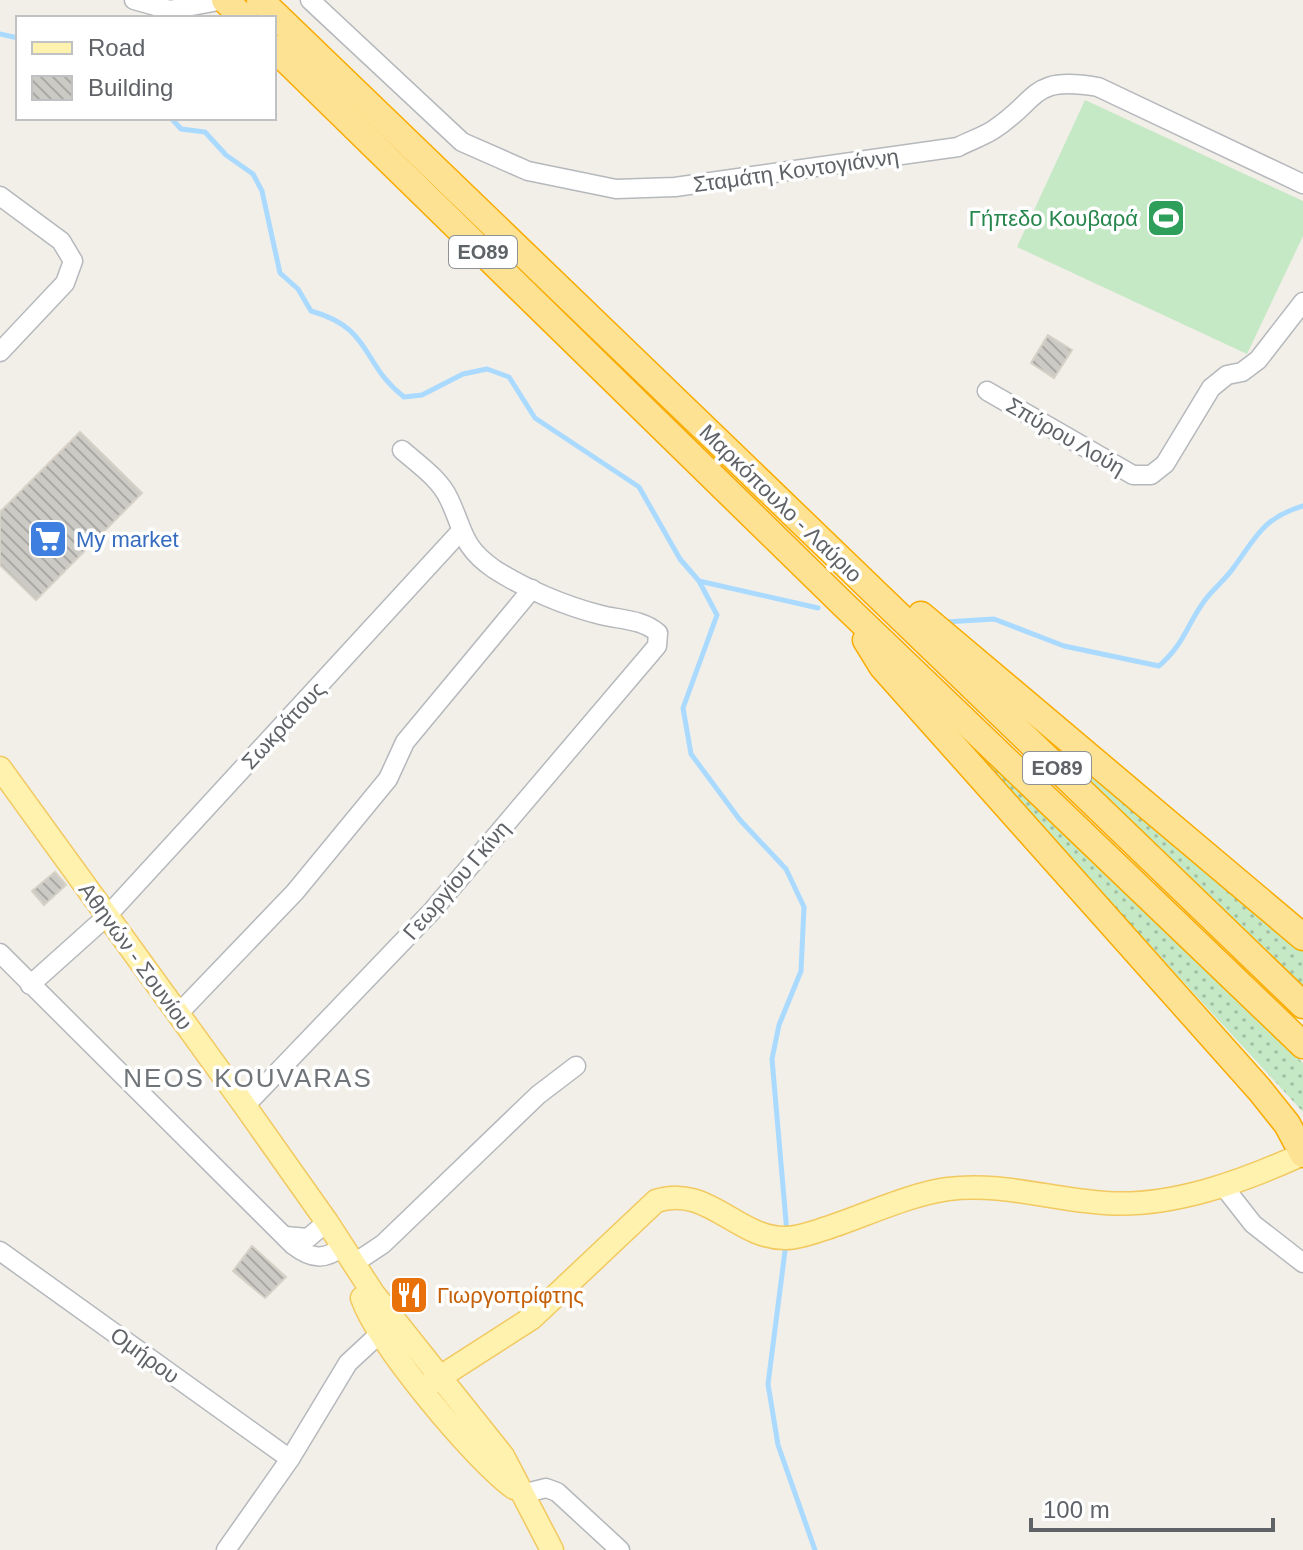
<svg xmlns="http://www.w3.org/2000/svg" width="1303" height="1550" viewBox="0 0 1303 1550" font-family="Arial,sans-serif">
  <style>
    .grass { fill: url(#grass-dots) }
    .garden { fill: #c5e8c5 }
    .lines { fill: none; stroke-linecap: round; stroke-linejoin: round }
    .stream { stroke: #aadaff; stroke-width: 5 }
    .building { fill: url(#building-back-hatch); stroke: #d6d1c6; stroke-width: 2 }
    .minor-casing { stroke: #b5b8bc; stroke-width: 21 }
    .major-casing { stroke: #f2c960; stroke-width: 25 }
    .highway-casing { stroke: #f9ab00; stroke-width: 29 }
    .minor { stroke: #fff; stroke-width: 18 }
    .major { stroke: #fff2af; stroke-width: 22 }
    .highway { stroke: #fde293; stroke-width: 26 }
    .labels { text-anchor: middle; stroke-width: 7; stroke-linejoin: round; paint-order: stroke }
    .shield { fill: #fff; stroke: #8f9295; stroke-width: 2 }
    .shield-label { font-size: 20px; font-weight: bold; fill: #5f6368 }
    .street-label { font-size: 22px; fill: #5f6368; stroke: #fff }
    .leisure-label { font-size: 22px; fill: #27864d; stroke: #fff; text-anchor: end }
    .shop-label { font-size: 22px; fill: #366cbe; stroke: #fff; text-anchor: start }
    .food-label { font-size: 22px; fill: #c56008; stroke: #fff; text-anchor: start }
    .quarter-label { font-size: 26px; letter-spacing: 2px; fill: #70757a; stroke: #fff }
  </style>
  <defs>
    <pattern id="grass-dots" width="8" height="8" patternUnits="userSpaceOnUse" patternTransform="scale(2)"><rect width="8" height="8" fill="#c5e8c5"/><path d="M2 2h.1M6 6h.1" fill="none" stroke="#a3c0a4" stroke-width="1.8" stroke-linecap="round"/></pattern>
    <pattern id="building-back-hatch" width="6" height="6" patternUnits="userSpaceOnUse" patternTransform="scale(2)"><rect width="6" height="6" fill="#cccac5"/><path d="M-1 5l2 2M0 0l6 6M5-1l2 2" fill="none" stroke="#a9a8a4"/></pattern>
  </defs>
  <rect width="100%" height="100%" fill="#f1efe8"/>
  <!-- grass -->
  <g class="grass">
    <path d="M957,664L1303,951V996Z"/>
    <path d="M907,677L1303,1063V1112L905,679Z"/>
  </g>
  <!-- garden -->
  <path class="garden" d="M1085,100L1303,201V236L1247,354L1017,247Z"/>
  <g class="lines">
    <!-- stream -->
    <g class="stream">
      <path d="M0,34L18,38"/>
      <path d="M171,118L181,129L205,132L226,155L253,174L262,191L280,273L298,289L311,311C373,328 361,364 404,397L422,395L463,374L487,369L509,377L535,418L639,487L680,559L699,581L818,608"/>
      <path d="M699,581L717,615L683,708L691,754L740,820L786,869L804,907L801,971L779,1025L772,1059L787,1233"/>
      <path d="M945,622L994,619L1064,646L1159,666C1185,643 1186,626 1205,600C1214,588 1226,579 1234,567C1257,536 1263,518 1303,506"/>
      <path d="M786,1243L768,1384L778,1445L815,1550"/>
    </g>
  </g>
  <!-- building -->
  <g class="building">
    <path d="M1048,335L1072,350L1054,378L1031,363Z"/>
    <path d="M80,432L142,493L36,600L0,565V512Z"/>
    <path d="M55,872L66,885L44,905L32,891Z"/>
    <path d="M252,1246L286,1277L265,1298L233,1271Z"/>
  </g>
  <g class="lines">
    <!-- minor casing -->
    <g class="minor-casing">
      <g id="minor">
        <path d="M134,0L170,10L224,0"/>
        <path d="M310,0L462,142L528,171L616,189L675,187L958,147C969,141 982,137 993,130C1040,100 1029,75 1098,87L1303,184"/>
        <path d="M0,196L61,241L73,261L65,283L0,352"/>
        <path d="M987,391L1133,475H1151L1165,464L1211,388L1227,375L1242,372L1258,360L1303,302"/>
        <path d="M0,953L293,1245C311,1259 325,1261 343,1246"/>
        <path d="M30,985L107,916L459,533"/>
        <path d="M178,1014L295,892L388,779L405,742L532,589"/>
        <path d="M245,1106L432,911L657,646L658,633C642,619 621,620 601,615C565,606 525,589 494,569C461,546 464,530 449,499C440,479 418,464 402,450"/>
        <path d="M1224,1187L1253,1224L1303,1263"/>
        <path d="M285,1236L308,1238L327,1222"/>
        <path d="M0,1251L290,1459"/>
        <path d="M353,1264L383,1244L538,1095L576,1066"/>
        <path d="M522,1494L546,1488L557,1492L620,1550"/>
        <path d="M226,1550L290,1459L348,1363L390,1324"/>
      </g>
    </g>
    <!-- major casing -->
    <g class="major-casing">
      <g id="major">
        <path d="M0,768L245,1106L327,1222L373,1293L503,1456L552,1550"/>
        <path d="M362,1298C378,1344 474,1459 514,1488"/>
        <path d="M423,1388L532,1318L656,1201C708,1184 737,1239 786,1238C799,1238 814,1232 827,1228C864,1216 910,1194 948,1189C1001,1182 1053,1200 1105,1203C1171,1208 1244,1181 1303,1154"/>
      </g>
    </g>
    <!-- highway casing -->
    <g class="highway-casing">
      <g id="highway">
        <path d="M225,0L244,18"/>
        <path d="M260,0L1303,1005"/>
        <path d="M274,48L843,604L1303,1045"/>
        <path d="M921,615L1303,937"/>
        <path d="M866,640L882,666L1259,1089L1287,1124L1303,1154"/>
      </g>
    </g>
    <!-- minor -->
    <use href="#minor" class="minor"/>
    <!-- major -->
    <use href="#major" class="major"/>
    <!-- highway -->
    <use href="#highway" class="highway"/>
  </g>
  <!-- icons -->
  <defs>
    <g id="stadium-square" transform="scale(2)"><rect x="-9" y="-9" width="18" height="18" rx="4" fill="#2e9e5b" stroke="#fff"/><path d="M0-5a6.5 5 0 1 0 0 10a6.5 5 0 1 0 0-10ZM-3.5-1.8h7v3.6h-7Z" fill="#fff"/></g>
    <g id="supermarket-square" transform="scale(2)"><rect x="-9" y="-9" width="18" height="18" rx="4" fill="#3f7fe0" stroke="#fff"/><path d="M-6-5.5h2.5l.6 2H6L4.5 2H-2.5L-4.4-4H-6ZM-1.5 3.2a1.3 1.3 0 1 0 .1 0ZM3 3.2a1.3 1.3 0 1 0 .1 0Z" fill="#fff"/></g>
    <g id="restaurant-square" transform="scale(2)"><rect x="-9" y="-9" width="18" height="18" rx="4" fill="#e8710a" stroke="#fff"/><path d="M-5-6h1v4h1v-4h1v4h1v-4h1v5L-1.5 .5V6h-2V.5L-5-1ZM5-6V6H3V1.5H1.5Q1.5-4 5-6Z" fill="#fff"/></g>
  </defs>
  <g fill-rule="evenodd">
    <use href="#stadium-square" x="1166" y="218"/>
    <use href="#supermarket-square" x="48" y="539"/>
    <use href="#restaurant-square" x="409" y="1295"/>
  </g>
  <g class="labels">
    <!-- shield labels -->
    <g class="shield">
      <rect x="449" y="236" width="68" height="32" rx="6"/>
      <rect x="1023" y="752" width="68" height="32" rx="6"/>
    </g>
    <g class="shield-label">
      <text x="483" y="259">ΕΟ89</text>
      <text x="1057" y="775">ΕΟ89</text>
    </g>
    <!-- street labels -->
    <g class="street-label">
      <text transform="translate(796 170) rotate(-8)" y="8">Σταμάτη Κοντογιάννη</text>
      <text transform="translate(1066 436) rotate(30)" y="8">Σπύρου Λούη</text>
      <text transform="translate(781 503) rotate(44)" y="8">Μαρκόπουλο - Λαύριο</text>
      <text transform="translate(283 725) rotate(-47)" y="8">Σωκράτους</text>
      <text transform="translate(456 880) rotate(-49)" y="8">Γεωργίου Γκίνη</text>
      <text transform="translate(136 956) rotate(54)" y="8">Αθηνών - Σουνίου</text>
      <text transform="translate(145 1355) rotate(36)" y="8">Ομήρου</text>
    </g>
    <!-- leisure labels -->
    <g class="leisure-label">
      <text x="1138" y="226">Γήπεδο Κουβαρά</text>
    </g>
    <!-- shop labels -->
    <g class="shop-label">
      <text x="76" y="547">My market</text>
    </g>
    <!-- food labels -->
    <g class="food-label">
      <text x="437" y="1303">Γιωργοπρίφτης</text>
    </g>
    <!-- quarter labels -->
    <g class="quarter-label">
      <text x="248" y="1087">NEOS KOUVARAS</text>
    </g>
  </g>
  <!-- legend -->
  <rect x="16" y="16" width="260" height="104" fill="#ffffff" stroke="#bfc1c3" stroke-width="2"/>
  <rect x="32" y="42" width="40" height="12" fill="#fff2af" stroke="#bfc1c3" stroke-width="2"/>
  <text x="88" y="56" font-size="24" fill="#5f6368">Road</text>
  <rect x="32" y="76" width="40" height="24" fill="url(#building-back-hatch)" stroke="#bfc1c3" stroke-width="2"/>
  <text x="88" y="96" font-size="24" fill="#5f6368">Building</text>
  <!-- scale -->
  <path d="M1031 1518v12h242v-12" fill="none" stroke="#5f6368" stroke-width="4"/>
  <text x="1043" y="1518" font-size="24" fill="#5f6368" stroke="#ffffff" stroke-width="6" paint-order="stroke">100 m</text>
</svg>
